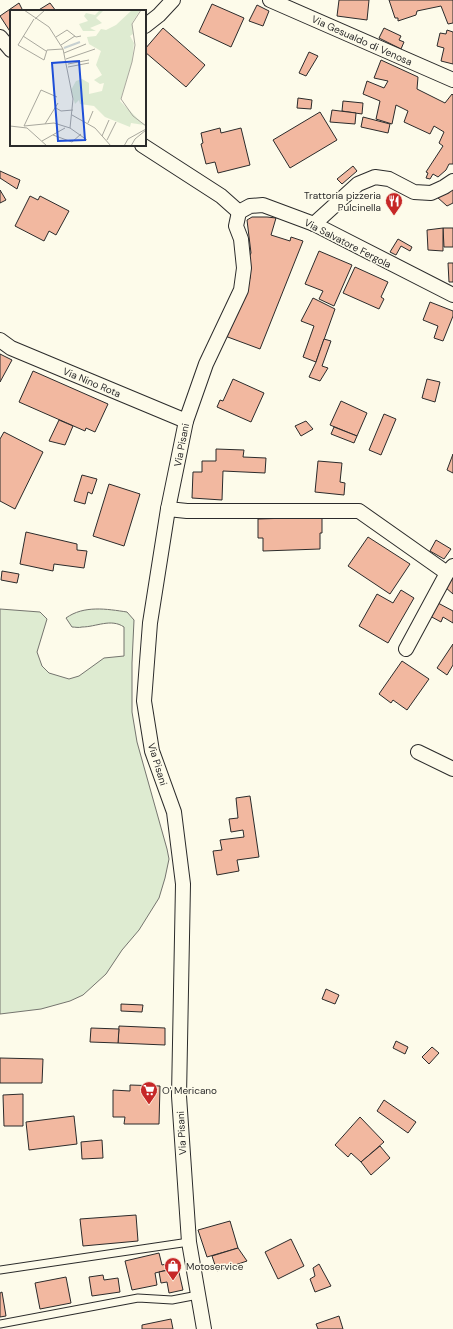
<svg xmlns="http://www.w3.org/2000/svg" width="453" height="1329" viewBox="0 0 453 1329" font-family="'DM Sans',sans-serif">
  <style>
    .green { fill: #deebd1; stroke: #74746e }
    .building { fill: #f2b8a0; stroke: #2b2b2b }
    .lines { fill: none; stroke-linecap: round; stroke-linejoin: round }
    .service-casing { stroke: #2b2b2b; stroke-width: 9 }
    .minor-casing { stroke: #2b2b2b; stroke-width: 16 }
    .service { stroke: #fdfbea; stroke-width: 7 }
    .minor { stroke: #fdfbea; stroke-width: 14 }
    .labels { text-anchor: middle; stroke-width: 3; stroke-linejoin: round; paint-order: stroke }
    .street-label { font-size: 10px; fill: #2b2b2b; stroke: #fdfbea }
    .poi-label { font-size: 10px; fill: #2b2b2b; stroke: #fdfbea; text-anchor: start }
    .inset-river { fill: none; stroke: #c7d0d0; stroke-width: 2 }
    .inset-road { fill: none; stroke: #a9a89e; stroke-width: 1 }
    .view { fill: #1d4ed8; fill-opacity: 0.15; stroke: #1d4ed8; stroke-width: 2 }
    .inset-edge { fill: none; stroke: #2b2b2b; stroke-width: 2 }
  </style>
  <rect width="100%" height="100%" fill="#fdfbea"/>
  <!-- green -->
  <path class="green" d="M0,609L40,612L47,619L37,652L42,666L49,673L69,679L79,676L104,658L124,656V627C111,618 96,627 82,627C79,628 75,627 72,627L66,618C84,605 107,609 127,612L134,620L132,663V712L137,742L167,849L169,859L165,878L159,898L139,930L122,950L106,974L83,995L70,1001L41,1009L0,1014Z"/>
  <!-- building -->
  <g class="building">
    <path d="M339,0H369L367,20L337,16Z"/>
    <path d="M389,0H453V23L448,24L441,6L417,11L416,15L398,21V18H395Z"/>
    <path d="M19,3L23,11H11V33L0,16Z"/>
    <path d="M50,3L56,11H37Z"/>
    <path d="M212,4L244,18L231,47L199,32Z"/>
    <path d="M257,5L269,11L263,26L249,21Z"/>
    <path d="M163,28L205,65L186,87L145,52V49Z"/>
    <path d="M384,28L401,36L399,40L404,42L401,49L379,38Z"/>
    <path d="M447,30L453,32V64L441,61L444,48L437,46L440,33L446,34Z"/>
    <path d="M309,52L318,56L306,76L299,73Z"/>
    <path d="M381,60L418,77L417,89L445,103L452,94L453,95V164H449L446,170L438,177L433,174L430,179L426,178L428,173L426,172L443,146L439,143L444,132L434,126L430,134L404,122L408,111L396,105L392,124L376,119L380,101L363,94L367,81L384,88L388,81L374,78Z"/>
    <path d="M298,98L312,100L311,109L297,108Z"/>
    <path d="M343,101L363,103L362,114L342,111Z"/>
    <path d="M332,110L356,113L355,124L330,122Z"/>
    <path d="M320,112L337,140L290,168L273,140Z"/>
    <path d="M363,117L390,124L388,133L361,127Z"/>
    <path d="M220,128L221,133L241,128L250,165L218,173L215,162L206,164L201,144L203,143L201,133Z"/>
    <path d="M353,166L357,171L342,184L337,179Z"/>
    <path d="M0,171L20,180L17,189L0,178Z"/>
    <path d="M453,188V203L447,206L437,197Z"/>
    <path d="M0,190L6,200L0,203Z"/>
    <path d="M30,196L38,200L40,196L69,211L56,235L49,231L44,241L15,226Z"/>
    <path d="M252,217H267L276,218L271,235L290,241L291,237L303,241L260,349L225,336L250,278L249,257L251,253L247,220Z"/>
    <path d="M443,228H453V247H444Z"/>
    <path d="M443,228V251L428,250L427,230Z"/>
    <path d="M398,239L412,247L410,251L401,246L396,255L390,252Z"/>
    <path d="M319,251L352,265L334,306L319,299L323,291L305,284Z"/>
    <path d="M448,263H453V282H449Z"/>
    <path d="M355,267L388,282L381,297L384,299L379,309L343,293Z"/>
    <path d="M313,298L335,309L316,362L303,357L314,326L301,321Z"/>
    <path d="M430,302L453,311V316L443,341L434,338L438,326L423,320Z"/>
    <path d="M324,339L331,341L322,366L328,368L320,381L309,377L316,362Z"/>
    <path d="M0,354L12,360L0,382Z"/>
    <path d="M33,371L108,404L95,432L86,428L85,431L19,402Z"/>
    <path d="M233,379L264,393L251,422L217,407L220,400L223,401Z"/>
    <path d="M427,379L440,382L435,402L422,398Z"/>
    <path d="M341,401L367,413L357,436L330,425Z"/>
    <path d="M384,414L396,419L381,455L369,450Z"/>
    <path d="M59,420L73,426L65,445L49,441Z"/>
    <path d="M306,421L313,429L301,436L295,426Z"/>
    <path d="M334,427L357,436L354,443L331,434Z"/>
    <path d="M4,432L43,452L15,509L0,501V439Z"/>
    <path d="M216,449L244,450L243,457L266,458L265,473L223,471L222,500L192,498L193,472H202V461H216Z"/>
    <path d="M453,454V473L447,470Z"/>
    <path d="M318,461L342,463L340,482L345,483L344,495L315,492Z"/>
    <path d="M82,475L97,479L92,494L88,492L85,504L74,501Z"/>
    <path d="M109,484L140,494L124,546L93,536Z"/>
    <path d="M322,517V533H320V549L263,551V538H258V519Z"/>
    <path d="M26,532L77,544V550L87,551L84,568L54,564L53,571L20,564Z"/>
    <path d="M368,537L410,564L390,594L348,566Z"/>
    <path d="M436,540L451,549L444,559L430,551Z"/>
    <path d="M2,571L19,574L17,583L1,580Z"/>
    <path d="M453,577V594L445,587Z"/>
    <path d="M401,590L414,598L388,643L359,626L377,594L393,603Z"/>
    <path d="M438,603L453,611V623L443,617L441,622L430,616Z"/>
    <path d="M453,644V665L447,675L437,668Z"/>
    <path d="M402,661L429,679L407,710L393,700L391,703L379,694Z"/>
    <path d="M250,796L259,857L237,860L239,871L217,875L213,851L222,850L220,840L244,837L243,830L231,832L229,819L238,818L236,798Z"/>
    <path d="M326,989L339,995L335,1004L322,999Z"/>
    <path d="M121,1004L143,1005L142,1012L121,1011Z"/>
    <path d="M119,1026L165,1028V1045L118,1043Z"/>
    <path d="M91,1028L119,1029L118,1043L90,1042Z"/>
    <path d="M396,1041L408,1047L405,1054L393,1048Z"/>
    <path d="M432,1047L439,1053L429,1064L422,1057Z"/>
    <path d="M0,1058L43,1059L42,1083H0Z"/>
    <path d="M130,1085L160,1086L159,1124H124L125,1117H113V1090L130,1091Z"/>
    <path d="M23,1094V1126H4L3,1095Z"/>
    <path d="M384,1100L416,1122L408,1133L377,1111Z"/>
    <path d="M74,1116L77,1144L29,1150L26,1122Z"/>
    <path d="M360,1117L384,1142L361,1162L351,1153L348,1157L335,1145Z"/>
    <path d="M102,1140L103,1158L82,1159L81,1142Z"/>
    <path d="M380,1146L390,1158L371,1175L361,1162Z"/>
    <path d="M136,1215L138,1241L83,1246L80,1219Z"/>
    <path d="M230,1221L238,1248L207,1257L198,1230Z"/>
    <path d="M291,1239L304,1266L278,1279L265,1252Z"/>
    <path d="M238,1248L247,1261L217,1271L212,1256Z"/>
    <path d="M159,1253L162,1265L166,1264L167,1270L155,1273L157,1285L132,1290L125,1261Z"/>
    <path d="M319,1264L331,1286L315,1292L310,1279L315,1276L313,1268Z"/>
    <path d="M178,1268L183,1290L169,1293L167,1282L161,1283L159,1272Z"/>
    <path d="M103,1275L104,1280L118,1278L120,1292L92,1296L89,1277Z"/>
    <path d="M66,1277L71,1303L40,1309L35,1283Z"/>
    <path d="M2,1292L6,1316L0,1317V1293Z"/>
    <path d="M339,1316L343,1329H318L316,1324Z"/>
    <path d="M171,1319L173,1329H142V1325Z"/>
  </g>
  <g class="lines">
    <!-- service casing -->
    <g class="service-casing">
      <g id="service">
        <path d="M0,1270L189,1242"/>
        <path d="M0,1324L138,1298L172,1300L198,1295"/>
      </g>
    </g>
    <!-- minor casing -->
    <g class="minor-casing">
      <g id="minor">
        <path d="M270,0L453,80"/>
        <path d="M145,26L159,15L173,0"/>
        <path d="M0,37L11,50"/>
        <path d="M142,145L221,196L239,212"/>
        <path d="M239,212L250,206L263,205L314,224L453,295"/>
        <path d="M314,224L358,184L375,177L389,179L414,192L431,193L444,187L453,181"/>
        <path d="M0,340L11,348L186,421"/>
        <path d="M168,509L187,511H359L447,573"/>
        <path d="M406,649L447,573L453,566"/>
        <path d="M418,752L453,769"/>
        <path d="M204,1329L189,1242L179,1096L183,884L174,812L152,751L144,701L150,623L168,509L186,421L206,364L241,290L244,268L241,239L236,226L239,212"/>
      </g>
    </g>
    <!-- service -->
    <use href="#service" class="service"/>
    <!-- minor -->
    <use href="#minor" class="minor"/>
  </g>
  <!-- icons -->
  <defs>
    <g id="restaurant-pin" transform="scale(0.9)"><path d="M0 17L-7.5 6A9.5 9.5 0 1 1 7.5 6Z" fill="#c62828" stroke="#fdfbea"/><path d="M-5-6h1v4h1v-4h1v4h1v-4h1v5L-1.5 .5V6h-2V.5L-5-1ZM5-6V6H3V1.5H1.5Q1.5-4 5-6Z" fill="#fff"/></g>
    <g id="supermarket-pin" transform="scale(0.9)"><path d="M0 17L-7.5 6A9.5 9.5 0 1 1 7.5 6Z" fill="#c62828" stroke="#fdfbea"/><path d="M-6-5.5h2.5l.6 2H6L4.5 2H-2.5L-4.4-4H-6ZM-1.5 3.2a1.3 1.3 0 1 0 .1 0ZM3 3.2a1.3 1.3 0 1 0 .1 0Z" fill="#fff"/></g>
    <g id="shop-pin" transform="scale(0.9)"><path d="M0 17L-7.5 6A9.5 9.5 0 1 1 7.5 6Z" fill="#c62828" stroke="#fdfbea"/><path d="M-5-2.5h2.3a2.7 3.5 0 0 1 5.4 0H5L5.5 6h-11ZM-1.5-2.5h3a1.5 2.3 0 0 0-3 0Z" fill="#fff"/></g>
  </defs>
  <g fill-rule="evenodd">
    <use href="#restaurant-pin" x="394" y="201"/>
    <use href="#supermarket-pin" x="149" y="1090"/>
    <use href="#shop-pin" x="173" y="1266"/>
  </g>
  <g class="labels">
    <!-- street labels -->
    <g class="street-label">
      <text transform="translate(362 40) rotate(24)" y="4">Via Gesualdo di Venosa</text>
      <text transform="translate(348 243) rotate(27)" y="4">Via Salvatore Fergola</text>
      <text transform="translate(92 382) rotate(23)" y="4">Via Nino Rota</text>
      <text transform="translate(181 445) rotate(-79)" y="4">Via Pisani</text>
      <text transform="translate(158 764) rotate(73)" y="4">Via Pisani</text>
      <text transform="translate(181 1133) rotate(-93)" y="4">Via Pisani</text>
    </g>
    <!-- poi labels -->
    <g class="poi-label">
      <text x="381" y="199" text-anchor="end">Trattoria pizzeria<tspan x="381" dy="12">Pulcinella</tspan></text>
      <text x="162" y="1094">O' Mericano</text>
      <text x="186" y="1270">Motoservice</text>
    </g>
  </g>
  <!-- overview -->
  <g transform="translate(10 10)">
    <rect width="136" height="136" fill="#fdfbea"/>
    <path d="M90,0H94L86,8L92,13L80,18L86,21H73L69,14L78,11L74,6L76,3L85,5ZM122,0H130L122,13L123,24L120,26L124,33L122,52L110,91L134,115L121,113L120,117L95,107L84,96L70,94L69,90L65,94L61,80L66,71L72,69L79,73V84L92,81L94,73L90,74L84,70L92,65L86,55L91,41L79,34L77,27L86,26L91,19L96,20L106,15Z" fill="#deebd1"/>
    <path class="inset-river" d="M54,38L70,32"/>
    <path class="inset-road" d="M14,0L39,17L53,39L63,89L60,118M131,0L122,14L125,35L122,52L111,89L123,106L136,116M24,9L8,35L34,50L37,40L53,39M25,9L35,0M13,26L36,41M46,27L57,20L66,27L71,26M51,35L65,26M54,43L76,34M56,49L85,39M58,54L79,50M58,57L79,53M47,87L31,80L14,116L44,113L60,118L77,130M46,98L51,101L63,100M62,105L85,118L101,136M78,113L83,101M35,114L48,93M0,116L17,118L37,136M43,125L62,132L71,124M92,126L99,110M97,130L106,112M32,131L55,118M44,136H74M114,136L118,129L136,119M121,136L125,129L136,120"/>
    <path class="view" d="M69,51L75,130L48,131L42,53Z"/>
    <rect width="136" height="136" class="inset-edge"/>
  </g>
</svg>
